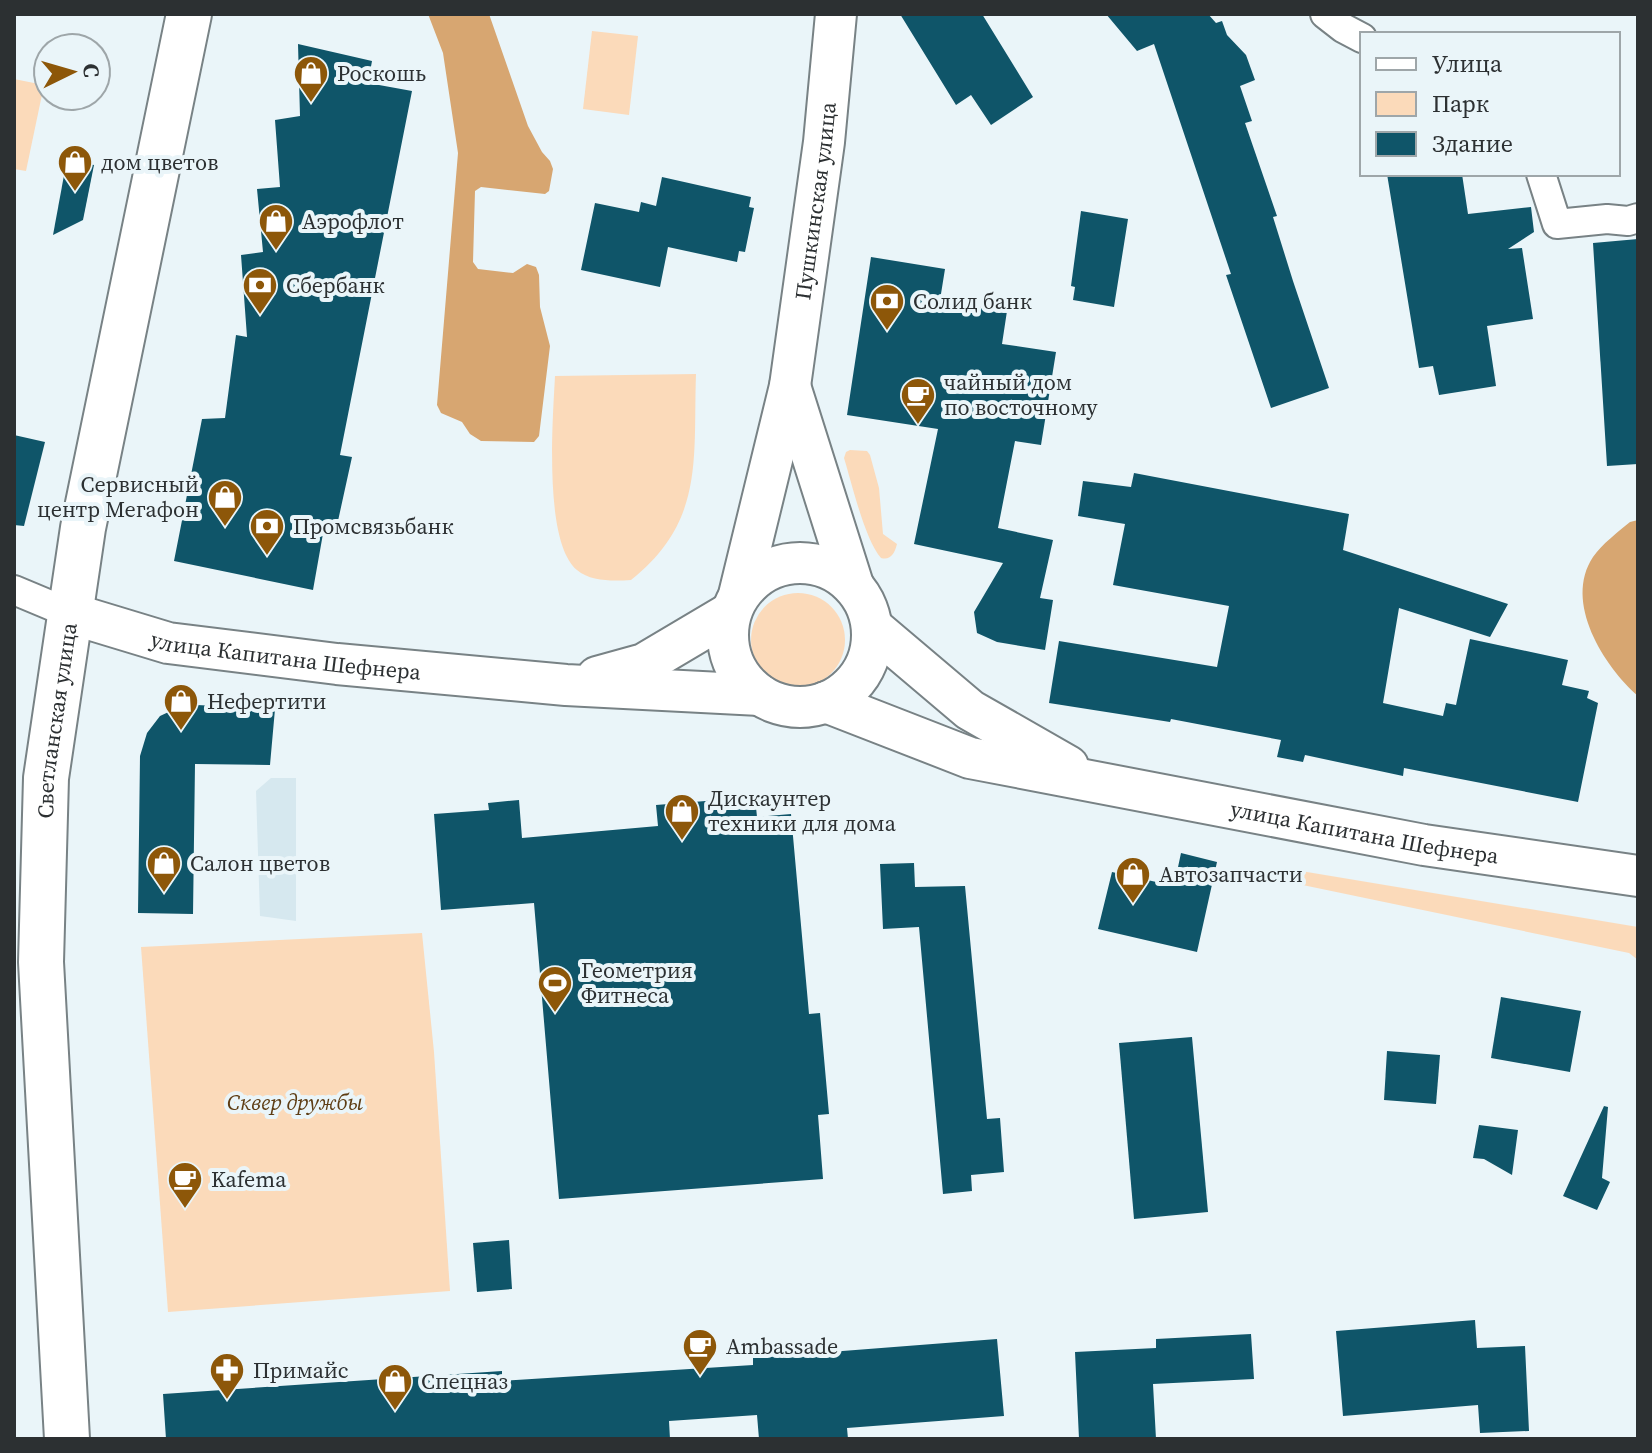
<svg xmlns="http://www.w3.org/2000/svg" width="1652" height="1453" viewBox="0 0 1652 1453" font-family="'Source Serif 4',serif">
  <style>
    .built { fill: #d6e8ef }
    .green { fill: #fbdaba }
    .forest { fill: #d7a671 }
    .building { fill: #0f5569 }
    .lines { fill: none; stroke-linecap: round; stroke-linejoin: round }
    .street-casing { stroke: #788285; stroke-width: 32 }
    .secondary-casing { stroke: #788285; stroke-width: 44 }
    .primary-casing { stroke: #788285; stroke-width: 48 }
    .street { stroke: #fff; stroke-width: 28 }
    .secondary { stroke: #fff; stroke-width: 40 }
    .primary { stroke: #fff; stroke-width: 44 }
    .labels { text-anchor: middle; stroke-width: 8; stroke-linejoin: round; paint-order: stroke }
    .poi-label { font-size: 22px; fill: #2c3032; stroke: #eaf5f9; text-anchor: start }
    .street-label { font-size: 22px; fill: #2c3032; stroke: #eaf5f9 }
    .park-label { font-size: 22px; font-style: italic; fill: #5e3d14; stroke: #eaf5f9 }
  </style>
  <rect width="100%" height="100%" fill="#eaf5f9"/>
  <!-- built -->
  <path class="built" d="M271,778H296V921L260,916L256,791Z"/>
  <!-- green -->
  <g class="green">
    <path d="M592,31L638,36L629,115L583,109Z"/>
    <path d="M14,79L44,85L26,171L14,169Z"/>
    <path d="M696,374C693,459 705,521 631,580C614,581 591,582 577,570C543,542 553,418 555,376Z"/>
    <path d="M850,450L867,451L870,455L879,488L883,534L897,544C895,552 891,561 881,558C865,540 852,484 844,458L846,452Z"/>
    <circle cx="798" cy="640" r="47"/>
    <path d="M1295,870L1638,927V960L1629,953L1293,883L1288,875Z"/>
    <path d="M422,933L434,1052L450,1291L168,1312L141,947Z"/>
  </g>
  <!-- forest -->
  <g class="forest">
    <path d="M428,14H489L528,126L542,152L550,161L553,169L549,191L545,194L481,187L475,191L473,262L478,269L513,273L527,264L536,267L539,275L540,307L550,346L539,436L534,442L481,441L470,434L462,422L441,413L437,405L458,153L443,53Z"/>
    <path d="M1638,520V696C1604,666 1563,602 1593,557C1602,544 1618,532 1630,522Z"/>
  </g>
  <!-- building -->
  <g class="building">
    <path d="M900,14H982L1033,97L991,125L971,95L956,105Z"/>
    <path d="M1106,14H1208L1216,23L1222,21L1227,35L1246,55L1255,80L1240,86L1252,121L1245,123L1277,216L1273,217L1293,281L1329,388L1271,408L1226,275L1231,274L1154,44L1137,51Z"/>
    <path d="M298,44L372,61L368,83L412,91L340,455L352,457L336,530L324,528L313,590L174,561L202,419L225,418L236,335L247,337L241,255L263,252L257,189L280,187L275,120L300,116Z"/>
    <path d="M67,159L94,165L83,220L53,235Z"/>
    <path d="M1387,174H1462L1468,214L1531,207L1534,232L1508,249L1522,248L1533,319L1487,326L1496,386L1439,395L1433,366L1419,368Z"/>
    <path d="M662,177L751,197L749,207L754,208L745,252L739,251L737,262L668,247L660,287L581,270L595,203L639,212L641,202L656,206Z"/>
    <path d="M1081,211L1128,219L1114,307L1073,300L1075,287L1071,286Z"/>
    <path d="M1638,239V464L1607,466L1593,243Z"/>
    <path d="M871,257L945,269L940,300L1007,311L1002,344L1056,352L1041,445L1015,441L998,528L1053,540L1040,598L1053,600L1045,650L997,642L977,633L974,612L1003,563L914,544L938,429L847,415Z"/>
    <path d="M14,435L45,442L24,526L14,525Z"/>
    <path d="M1134,473L1349,514L1343,550L1508,604L1490,637L1399,608L1383,703L1443,716L1446,703L1456,705L1470,639L1568,660L1562,685L1589,691L1587,698L1598,703L1578,802L1404,768L1403,776L1305,755L1303,762L1277,757L1281,740L1171,719L1170,722L1049,703L1059,641L1217,667L1229,606L1113,585L1125,524L1078,516L1083,481L1131,487Z"/>
    <path d="M197,705L275,709L270,765L195,764L193,914L138,913L140,756L147,733L160,716L175,709Z"/>
    <path d="M755,797L757,817L791,814L809,1014L820,1013L829,1114L818,1115L823,1179L559,1199L534,903L441,910L434,814L489,810L488,803L519,800L522,838L658,826L656,805Z"/>
    <path d="M1181,853L1217,862L1197,952L1098,929L1112,872L1174,886Z"/>
    <path d="M914,863L915,887L965,886L987,1119L1000,1118L1004,1172L971,1175L972,1191L943,1194L919,927L883,929L880,864Z"/>
    <path d="M1501,997L1581,1011L1570,1072L1491,1058Z"/>
    <path d="M1192,1037L1208,1212L1134,1219L1119,1043Z"/>
    <path d="M1387,1051L1440,1055L1436,1104L1384,1100Z"/>
    <path d="M1604,1106L1608,1107L1602,1178L1610,1182L1597,1210L1563,1196Z"/>
    <path d="M1479,1125L1518,1130L1512,1175L1484,1159L1473,1158Z"/>
    <path d="M509,1240L512,1289L477,1292L473,1243Z"/>
    <path d="M1475,1320L1477,1348L1525,1346L1529,1431L1480,1433L1478,1405L1343,1416L1336,1331Z"/>
    <path d="M1251,1334L1254,1379L1153,1384L1156,1439H1079L1075,1352L1156,1348V1339Z"/>
    <path d="M997,1339L1004,1416L847,1428L848,1439H759L757,1415L669,1421L670,1439H166L163,1394L502,1371V1381L753,1365V1358Z"/>
  </g>
  <g class="lines">
    <!-- street casing -->
    <g class="street-casing">
      <g id="street">
        <path d="M1325,14L1343,28L1362,38"/>
        <path d="M1541,174L1557,224L1607,219L1628,221L1638,218"/>
        <path d="M14,590L69,613"/>
      </g>
    </g>
    <!-- secondary casing -->
    <g class="secondary-casing">
      <g id="secondary">
        <path d="M790,386L853,585"/>
        <circle cx="800" cy="635" r="72"/>
        <path id="s1" d="M739,595L790,386L824,142L836,14"/>
        <path id="s2" d="M69,613L168,643L337,664L566,685L760,695"/>
        <path d="M872,627L970,710L1068,766"/>
        <path d="M597,677L644,664L730,613"/>
        <path id="s3" d="M826,702L970,758L1424,845L1638,876"/>
      </g>
    </g>
    <!-- primary casing -->
    <g class="primary-casing">
      <g id="primary">
        <path id="s4" d="M67,1439L41,962L46,778L83,528L189,14"/>
      </g>
    </g>
    <!-- street -->
    <use href="#street" class="street"/>
    <!-- secondary -->
    <use href="#secondary" class="secondary"/>
    <!-- primary -->
    <use href="#primary" class="primary"/>
  </g>
  <!-- icons -->
  <defs>
    <g id="shop-pin" transform="scale(1.8)"><path d="M0 17L-7.5 6A9.5 9.5 0 1 1 7.5 6Z" fill="#8d5709" stroke="#eaf5f9"/><path d="M-5-2.5h2.3a2.7 3.5 0 0 1 5.4 0H5L5.5 6h-11ZM-1.5-2.5h3a1.5 2.3 0 0 0-3 0Z" fill="#fff"/></g>
    <g id="bank-pin" transform="scale(1.8)"><path d="M0 17L-7.5 6A9.5 9.5 0 1 1 7.5 6Z" fill="#8d5709" stroke="#eaf5f9"/><path d="M-6-4H6V4H-6ZM0-2.3a2.3 2.3 0 1 0 0 4.6a2.3 2.3 0 1 0 0-4.6Z" fill="#fff"/></g>
    <g id="cafe-pin" transform="scale(1.8)"><path d="M0 17L-7.5 6A9.5 9.5 0 1 1 7.5 6Z" fill="#8d5709" stroke="#eaf5f9"/><path d="M-5.5-4.5H6V0H3Q3 3.5 0 3.5H-2.5Q-5.5 3.5-5.5 0ZM3-3.2v2h1.7v-2ZM-6 4.5H4V6H-6Z" fill="#fff"/></g>
    <g id="stadium-pin" transform="scale(1.8)"><path d="M0 17L-7.5 6A9.5 9.5 0 1 1 7.5 6Z" fill="#8d5709" stroke="#eaf5f9"/><path d="M0-5a6.5 5 0 1 0 0 10a6.5 5 0 1 0 0-10ZM-3.5-1.8h7v3.6h-7Z" fill="#fff"/></g>
    <g id="pharmacy-pin" transform="scale(1.8)"><path d="M0 17L-7.5 6A9.5 9.5 0 1 1 7.5 6Z" fill="#8d5709" stroke="#eaf5f9"/><path d="M-2-6h4v4h4v4h-4v4h-4v-4h-4v-4h4Z" fill="#fff"/></g>
  </defs>
  <g fill-rule="evenodd">
    <use href="#shop-pin" x="311" y="73"/>
    <use href="#shop-pin" x="75" y="162"/>
    <use href="#shop-pin" x="276" y="221"/>
    <use href="#bank-pin" x="260" y="285"/>
    <use href="#bank-pin" x="887" y="301"/>
    <use href="#cafe-pin" x="918" y="395"/>
    <use href="#shop-pin" x="225" y="497"/>
    <use href="#bank-pin" x="267" y="526"/>
    <use href="#shop-pin" x="181" y="701"/>
    <use href="#shop-pin" x="682" y="811"/>
    <use href="#shop-pin" x="164" y="863"/>
    <use href="#shop-pin" x="1133" y="874"/>
    <use href="#stadium-pin" x="555" y="983"/>
    <use href="#cafe-pin" x="185" y="1179"/>
    <use href="#cafe-pin" x="700" y="1346"/>
    <use href="#pharmacy-pin" x="227" y="1370"/>
    <use href="#shop-pin" x="395" y="1381"/>
  </g>
  <g class="labels">
    <!-- poi labels -->
    <g class="poi-label">
      <text x="337" y="81">Роскошь</text>
      <text x="101" y="170">дом цветов</text>
      <text x="302" y="229">Аэрофлот</text>
      <text x="286" y="293">Сбербанк</text>
      <text x="913" y="309">Солид банк</text>
      <text x="944" y="390">чайный дом<tspan x="944" dy="25">по восточному</tspan></text>
      <text x="199" y="492" text-anchor="end">Сервисный<tspan x="199" dy="25">центр Мегафон</tspan></text>
      <text x="293" y="534">Промсвязьбанк</text>
      <text x="207" y="709">Нефертити</text>
      <text x="708" y="806">Дискаунтер<tspan x="708" dy="25">техники для дома</tspan></text>
      <text x="190" y="871">Салон цветов</text>
      <text x="1159" y="882">Автозапчасти</text>
      <text x="581" y="978">Геометрия<tspan x="581" dy="25">Фитнеса</tspan></text>
      <text x="211" y="1187">Kafema</text>
      <text x="726" y="1354">Ambassade</text>
      <text x="253" y="1378">Примайс</text>
      <text x="421" y="1389">Спецназ</text>
    </g>
    <!-- street labels -->
    <g class="street-label">
      <text dy="8" stroke="none"><textPath href="#s1" startOffset="402">Пушкинская улица</textPath></text>
      <text dy="8" stroke="none"><textPath href="#s2" startOffset="222">улица Капитана Шефнера</textPath></text>
      <text dy="8" stroke="none"><textPath href="#s4" startOffset="720">Светланская улица</textPath></text>
      <text dy="8" stroke="none"><textPath href="#s3" startOffset="556">улица Капитана Шефнера</textPath></text>
    </g>
    <!-- park labels -->
    <g class="park-label">
      <text x="295" y="1110">Сквер дружбы</text>
    </g>
  </g>
  <!-- border -->
  <rect width="1652" height="1453" fill="none" stroke="#2c3032" stroke-width="32"/>
  <!-- legend -->
  <rect x="1360" y="32" width="260" height="144" fill="#eaf5f9" stroke="#9ea6a9" stroke-width="2"/>
  <rect x="1376" y="58" width="40" height="12" fill="#ffffff" stroke="#9ea6a9" stroke-width="2"/>
  <text x="1432" y="72" font-size="24" fill="#2c3032">Улица</text>
  <rect x="1376" y="92" width="40" height="24" fill="#fbdaba" stroke="#9ea6a9" stroke-width="2"/>
  <text x="1432" y="112" font-size="24" fill="#2c3032">Парк</text>
  <rect x="1376" y="132" width="40" height="24" fill="#0f5569" stroke="#9ea6a9" stroke-width="2"/>
  <text x="1432" y="152" font-size="24" fill="#2c3032">Здание</text>
  <!-- north arrow -->
  <g transform="translate(72 72) rotate(85)"><circle r="38" fill="#eaf5f9" stroke="#9ea6a9" stroke-width="2"/>
  <path d="M0-6L14 30L0 20L-14 30Z" fill="#8d5709"/>
  <text y="-12" font-size="22" font-weight="bold" text-anchor="middle" fill="#2c3032">С</text>
  </g>
</svg>
